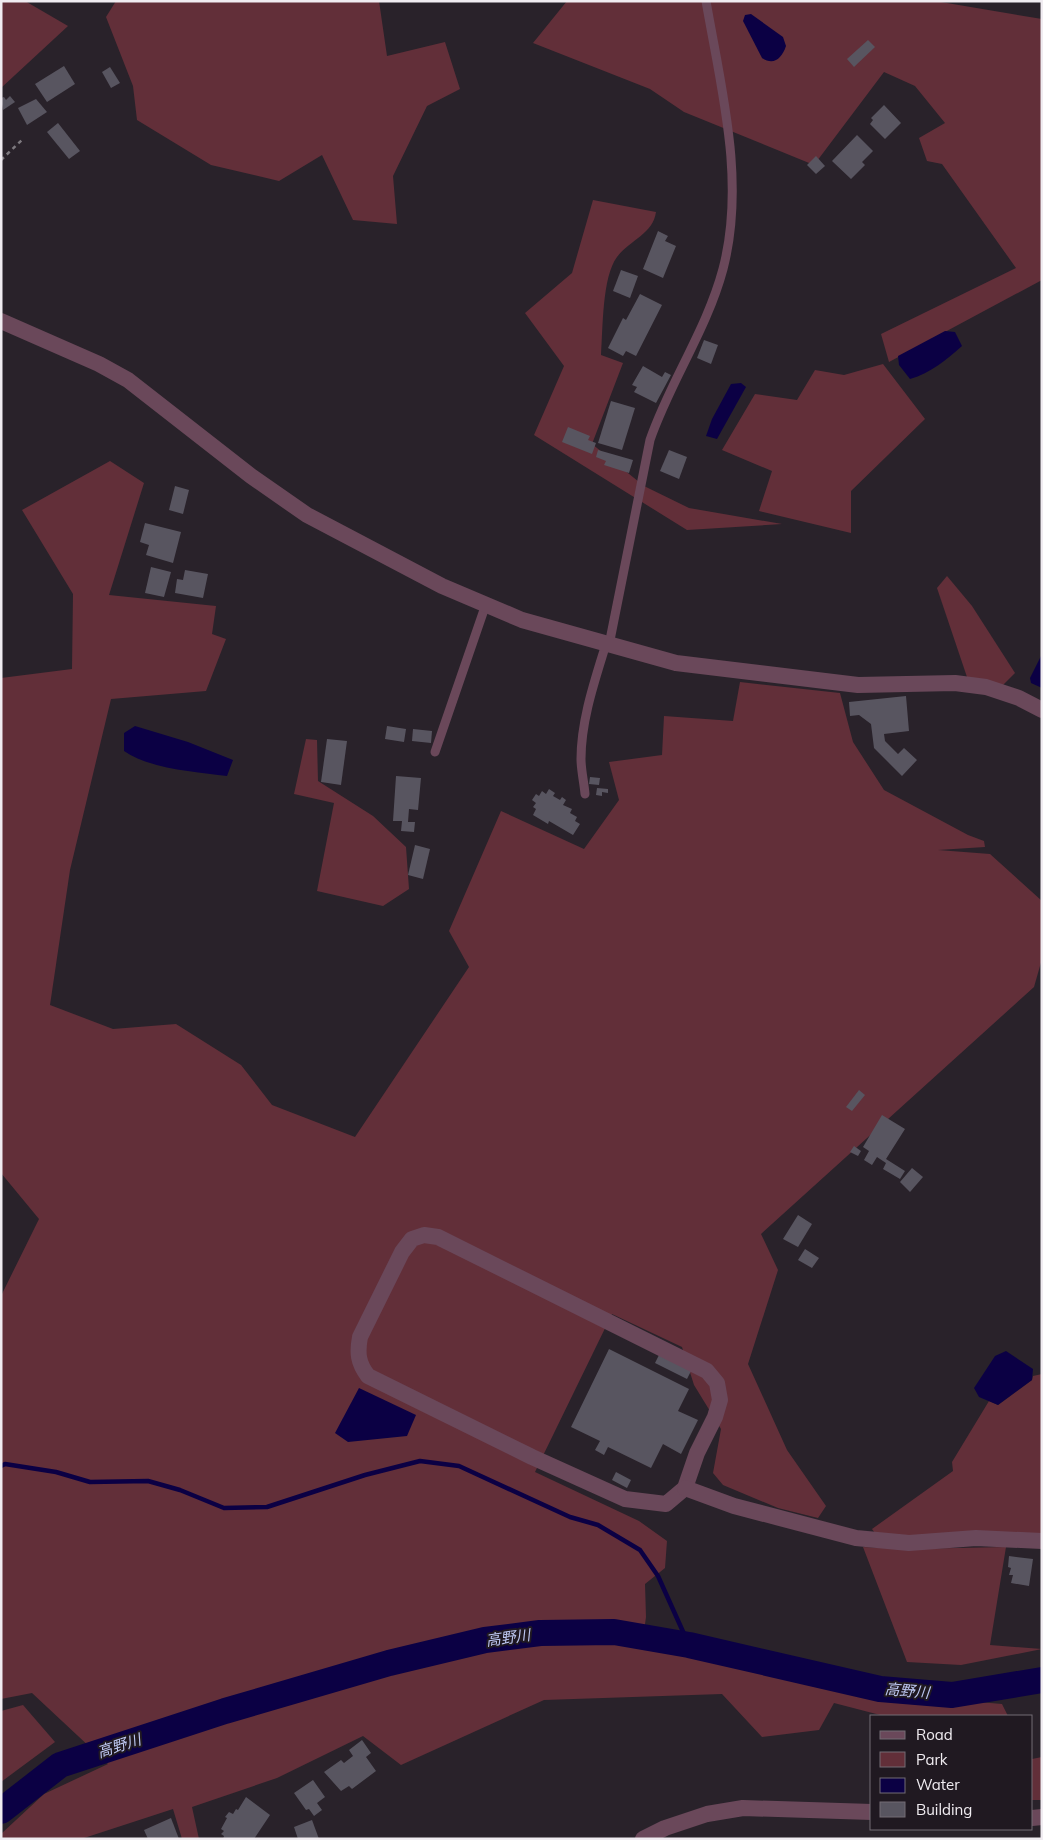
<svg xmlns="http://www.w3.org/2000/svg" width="1043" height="1840" viewBox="0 0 1043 1840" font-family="Mulish,'Noto Sans JP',sans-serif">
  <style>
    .green { fill: #622f39 }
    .water { fill: #0b0044 }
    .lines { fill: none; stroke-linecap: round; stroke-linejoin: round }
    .stream { stroke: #0b0044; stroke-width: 4.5 }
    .river { stroke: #0b0044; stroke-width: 26 }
    .building { fill: #585560 }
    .path { stroke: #7e797f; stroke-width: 2.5; stroke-dasharray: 4 4; stroke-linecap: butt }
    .service { stroke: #6a485a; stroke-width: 9 }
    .minor { stroke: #6a485a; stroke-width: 16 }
    .labels { text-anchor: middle; stroke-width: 4; stroke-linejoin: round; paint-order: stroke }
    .water-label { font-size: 15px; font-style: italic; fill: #bdc7f1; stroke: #201921 }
  </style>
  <rect width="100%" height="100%" fill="#29222a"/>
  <!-- green -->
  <g class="green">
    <path d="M1,1H25L68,26L1,88Z"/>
    <path d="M116,1H379L387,56L445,42L460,89L427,106L393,176L397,224L353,220L322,155L279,181L211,165L137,120L133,86L106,17Z"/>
    <path d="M567,1H935L1042,19V280L889,362L881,334L1016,268L942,164L927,161L919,138L945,123L915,86L884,72L814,165L684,112L650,89L533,43Z"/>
    <path d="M593,200L656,212C653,234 630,240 617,257C602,277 603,329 601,355L623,363L592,444L644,486L689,508L782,524L687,530L534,435L564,366L525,313L572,273Z"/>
    <path d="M883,364L925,419L851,491V533L759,511L772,471L722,450L755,394L797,400L815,370L844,375Z"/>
    <path d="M110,461L144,483L109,595L216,606L212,634L226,639L206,691L111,699L70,870L50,1005L113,1029L176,1024L241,1065L272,1105L355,1137L469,967L449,931L501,811L584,849L619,800L609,762L662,755L664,716L733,721L740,682L840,693L853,742L884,790L968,835L984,841L985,847L938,850L990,854L1042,901V959L1034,987L761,1234L778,1270L748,1364L787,1450L826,1506L818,1518L778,1508L723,1485L713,1473L721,1429L694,1385L682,1347L612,1314L535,1472L639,1521L667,1541L665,1568L645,1584L646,1617L642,1646L861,1692L1002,1704L1008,1716H884L834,1703L819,1730L762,1737L722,1694L544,1700L401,1765L363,1736L277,1778L192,1807L199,1839H182L173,1809L81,1839H1V1834L44,1794L108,1764L32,1693L1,1699V1296L39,1219L1,1173V678L72,669L73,594L22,510Z"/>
    <path d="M947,576L972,606L1015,673L1003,685L968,680L937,588Z"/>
    <path d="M306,739L317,740L318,781L373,816L406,847L409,889L383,906L317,891L334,803L294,794Z"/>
    <path d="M1042,1374V1533L877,1536L872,1529L953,1471L952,1462L989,1401L998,1405L1032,1380L1033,1376Z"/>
    <path d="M863,1547L908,1549L1006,1547L990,1645L1042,1649L961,1665L907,1662Z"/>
    <path d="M23,1705L55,1742L1,1782V1711Z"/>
    <path d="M1042,1757V1800H1032V1759Z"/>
  </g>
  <!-- water -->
  <g class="water">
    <path d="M751,14L783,37L786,46C782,58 774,66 762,58L743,21L745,15Z"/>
    <path d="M945,331L955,332L962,346C946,360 931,373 910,379L899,365L898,356Z"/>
    <path d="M741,383L746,387L717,439L706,436L712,419L731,384Z"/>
    <path d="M1042,654V688L1031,683L1030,678Z"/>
    <path d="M135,726L188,742L233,760L227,776C196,772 150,769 124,751V733Z"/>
    <path d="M1006,1351L1033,1369L1032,1380L998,1405L979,1397L974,1388L995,1356Z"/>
    <path d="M359,1388L416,1415L407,1436L348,1442L335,1433Z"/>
  </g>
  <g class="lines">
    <!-- stream -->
    <path class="stream" d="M1,1466L5,1464L56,1472L90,1482L148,1481L180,1490L224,1508L267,1507L365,1475L420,1461L459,1466L570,1517L598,1525L640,1550L658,1576L689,1645"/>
    <!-- river -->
    <path class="river" d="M1,1811L60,1765L225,1711L389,1663L485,1640L540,1633L614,1632L689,1645L880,1689L952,1695L1042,1680"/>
  </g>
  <!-- building -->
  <g class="building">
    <path d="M868,40L875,47L854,67L847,59Z"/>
    <path d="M64,66L75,84L47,102L35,84Z"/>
    <path d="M110,67L120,83L111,88L102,72Z"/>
    <path d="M10,96L15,102L3,110L1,98L4,97L6,100Z"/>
    <path d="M36,99L47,112L27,125L18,108Z"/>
    <path d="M884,105L901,123L885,139L870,124L873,120L871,118Z"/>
    <path d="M58,123L80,151L69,159L47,132Z"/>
    <path d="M857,135L873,151L862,162L865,165L851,179L832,161Z"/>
    <path d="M816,156L825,166L816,174L807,165Z"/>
    <path d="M658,231L668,236L665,241L676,246L663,278L643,269Z"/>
    <path d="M621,270L638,276L630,298L613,291Z"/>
    <path d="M640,294L662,305L636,356L626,351L623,356L608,348L623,318L626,320Z"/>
    <path d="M704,340L718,345L711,364L697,358Z"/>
    <path d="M643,366L662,377L665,372L671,375L656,403L634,392L637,387L632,385Z"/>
    <path d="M611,401L635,408L622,450L598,443Z"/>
    <path d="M568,427L590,436L588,440L596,443L592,454L562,442Z"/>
    <path d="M598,450L633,460L629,473L604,465L606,461L596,457Z"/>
    <path d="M669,450L687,457L679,479L660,471Z"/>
    <path d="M175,486L189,490L183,514L169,510Z"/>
    <path d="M145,523L181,532L173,563L146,555L149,545L140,542Z"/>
    <path d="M151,567L171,572L164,597L145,593Z"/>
    <path d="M185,570L208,574L203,598L175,593L177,579L183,580Z"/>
    <path d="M906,696L909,731L884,734L885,741L898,754L904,748L917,760L902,776L874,748L871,724L859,715L850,716L849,702Z"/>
    <path d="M387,726L406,729L404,742L385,739Z"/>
    <path d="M413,729L432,731L431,743L412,741Z"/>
    <path d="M327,739L347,741L341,785L321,782Z"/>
    <path d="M396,776L421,778L418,810L409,809L408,822H415L414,832L401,831L402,821H393Z"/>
    <path d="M590,777L600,778L599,785L589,784Z"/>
    <path d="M597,788L608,789V793L602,792V796L596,795Z"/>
    <path d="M549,789L555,793L553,796L560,800L562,797L566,800L563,805L572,809L570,813L577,817L575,821L580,824L573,835L549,821L548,824L533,815L536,809L533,807L536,803L532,800L536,794L539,796L542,791L546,794Z"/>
    <path d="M415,845L430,849L423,879L408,875Z"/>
    <path d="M859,1090L865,1095L852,1111L846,1107Z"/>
    <path d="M882,1115L905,1129L886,1159L905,1171L900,1179L883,1169L886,1163L877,1157L872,1165L864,1160L869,1151L863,1147Z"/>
    <path d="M854,1146L861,1151L858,1156L850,1152Z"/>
    <path d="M912,1168L923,1177L910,1192L900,1182Z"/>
    <path d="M798,1215L812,1224L798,1247L783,1239Z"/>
    <path d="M805,1249L819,1258L812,1268L798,1260Z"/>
    <path d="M609,1349L689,1389L678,1411L698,1420L681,1454L663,1444L651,1468L608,1447L604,1455L595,1450L600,1441L571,1427Z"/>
    <path d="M659,1355L691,1371L687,1379L655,1363Z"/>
    <path d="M616,1472L631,1480L627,1488L612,1480Z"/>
    <path d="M1009,1556L1033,1559L1029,1586L1011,1583L1013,1575H1009L1011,1568L1008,1567Z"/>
    <path d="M362,1740L371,1753L366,1757L376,1771L352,1789L349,1786L341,1791L324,1772L341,1760L344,1763L353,1756L349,1750Z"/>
    <path d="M313,1780L325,1797L317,1803L322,1810L314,1816L309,1809L306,1810L294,1793Z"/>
    <path d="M246,1797L270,1815L254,1839H223L224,1836L221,1834L224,1831L221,1829L227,1818L225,1817L229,1812L233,1814L236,1809L238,1810Z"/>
    <path d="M171,1818L179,1839H148L144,1830Z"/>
    <path d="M312,1820L319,1839H298L294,1827Z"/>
  </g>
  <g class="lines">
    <!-- path -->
    <path class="path" d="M1,160L23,139"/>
    <!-- service -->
    <g class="service">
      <path d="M609,645L650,440C670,382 707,329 723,269C746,181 721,88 706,1"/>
      <path d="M435,752L486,604"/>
      <path d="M585,794C584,782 581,770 581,759C581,720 595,680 606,644"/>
    </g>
    <!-- minor -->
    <g class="minor">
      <path d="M1,321L99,364L128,380L251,476L307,515L442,586L522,620L676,663L858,685L955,683L986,687L1019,698L1042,710"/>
      <path d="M424,1235L438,1237L707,1371L717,1383L720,1400L715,1417L697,1453L685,1488L666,1504L625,1499L532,1457L368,1376C358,1363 357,1353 360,1337L402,1252L412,1239Z"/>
      <path d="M685,1488L734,1506L856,1538L909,1543L976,1538L1042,1541"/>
      <path d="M1032,1818L1042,1817"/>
      <path d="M643,1839L665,1828L707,1814L743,1808L872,1812"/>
    </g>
  </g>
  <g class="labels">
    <!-- water labels -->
    <g class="water-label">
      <text transform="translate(508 1638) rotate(-8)" y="5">高野川</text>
      <text transform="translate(907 1691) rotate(5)" y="5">高野川</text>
      <text transform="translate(119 1746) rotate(-18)" y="5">高野川</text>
    </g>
  </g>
  <!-- border -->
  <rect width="1043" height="1840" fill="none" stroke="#f0ecf1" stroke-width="5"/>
  <!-- legend -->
  <rect x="870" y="1715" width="162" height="115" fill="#201921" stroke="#736d74"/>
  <rect x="880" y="1731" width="25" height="8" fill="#6a485a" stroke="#736d74"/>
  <text x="916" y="1740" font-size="15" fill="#f0ecf1">Road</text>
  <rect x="880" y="1752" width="25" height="15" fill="#622f39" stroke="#736d74"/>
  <text x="916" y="1765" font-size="15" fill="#f0ecf1">Park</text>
  <rect x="880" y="1778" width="25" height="15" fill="#0b0044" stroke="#736d74"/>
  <text x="916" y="1790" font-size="15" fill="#f0ecf1">Water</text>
  <rect x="880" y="1802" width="25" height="15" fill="#585560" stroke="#736d74"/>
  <text x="916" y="1815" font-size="15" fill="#f0ecf1">Building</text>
</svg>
